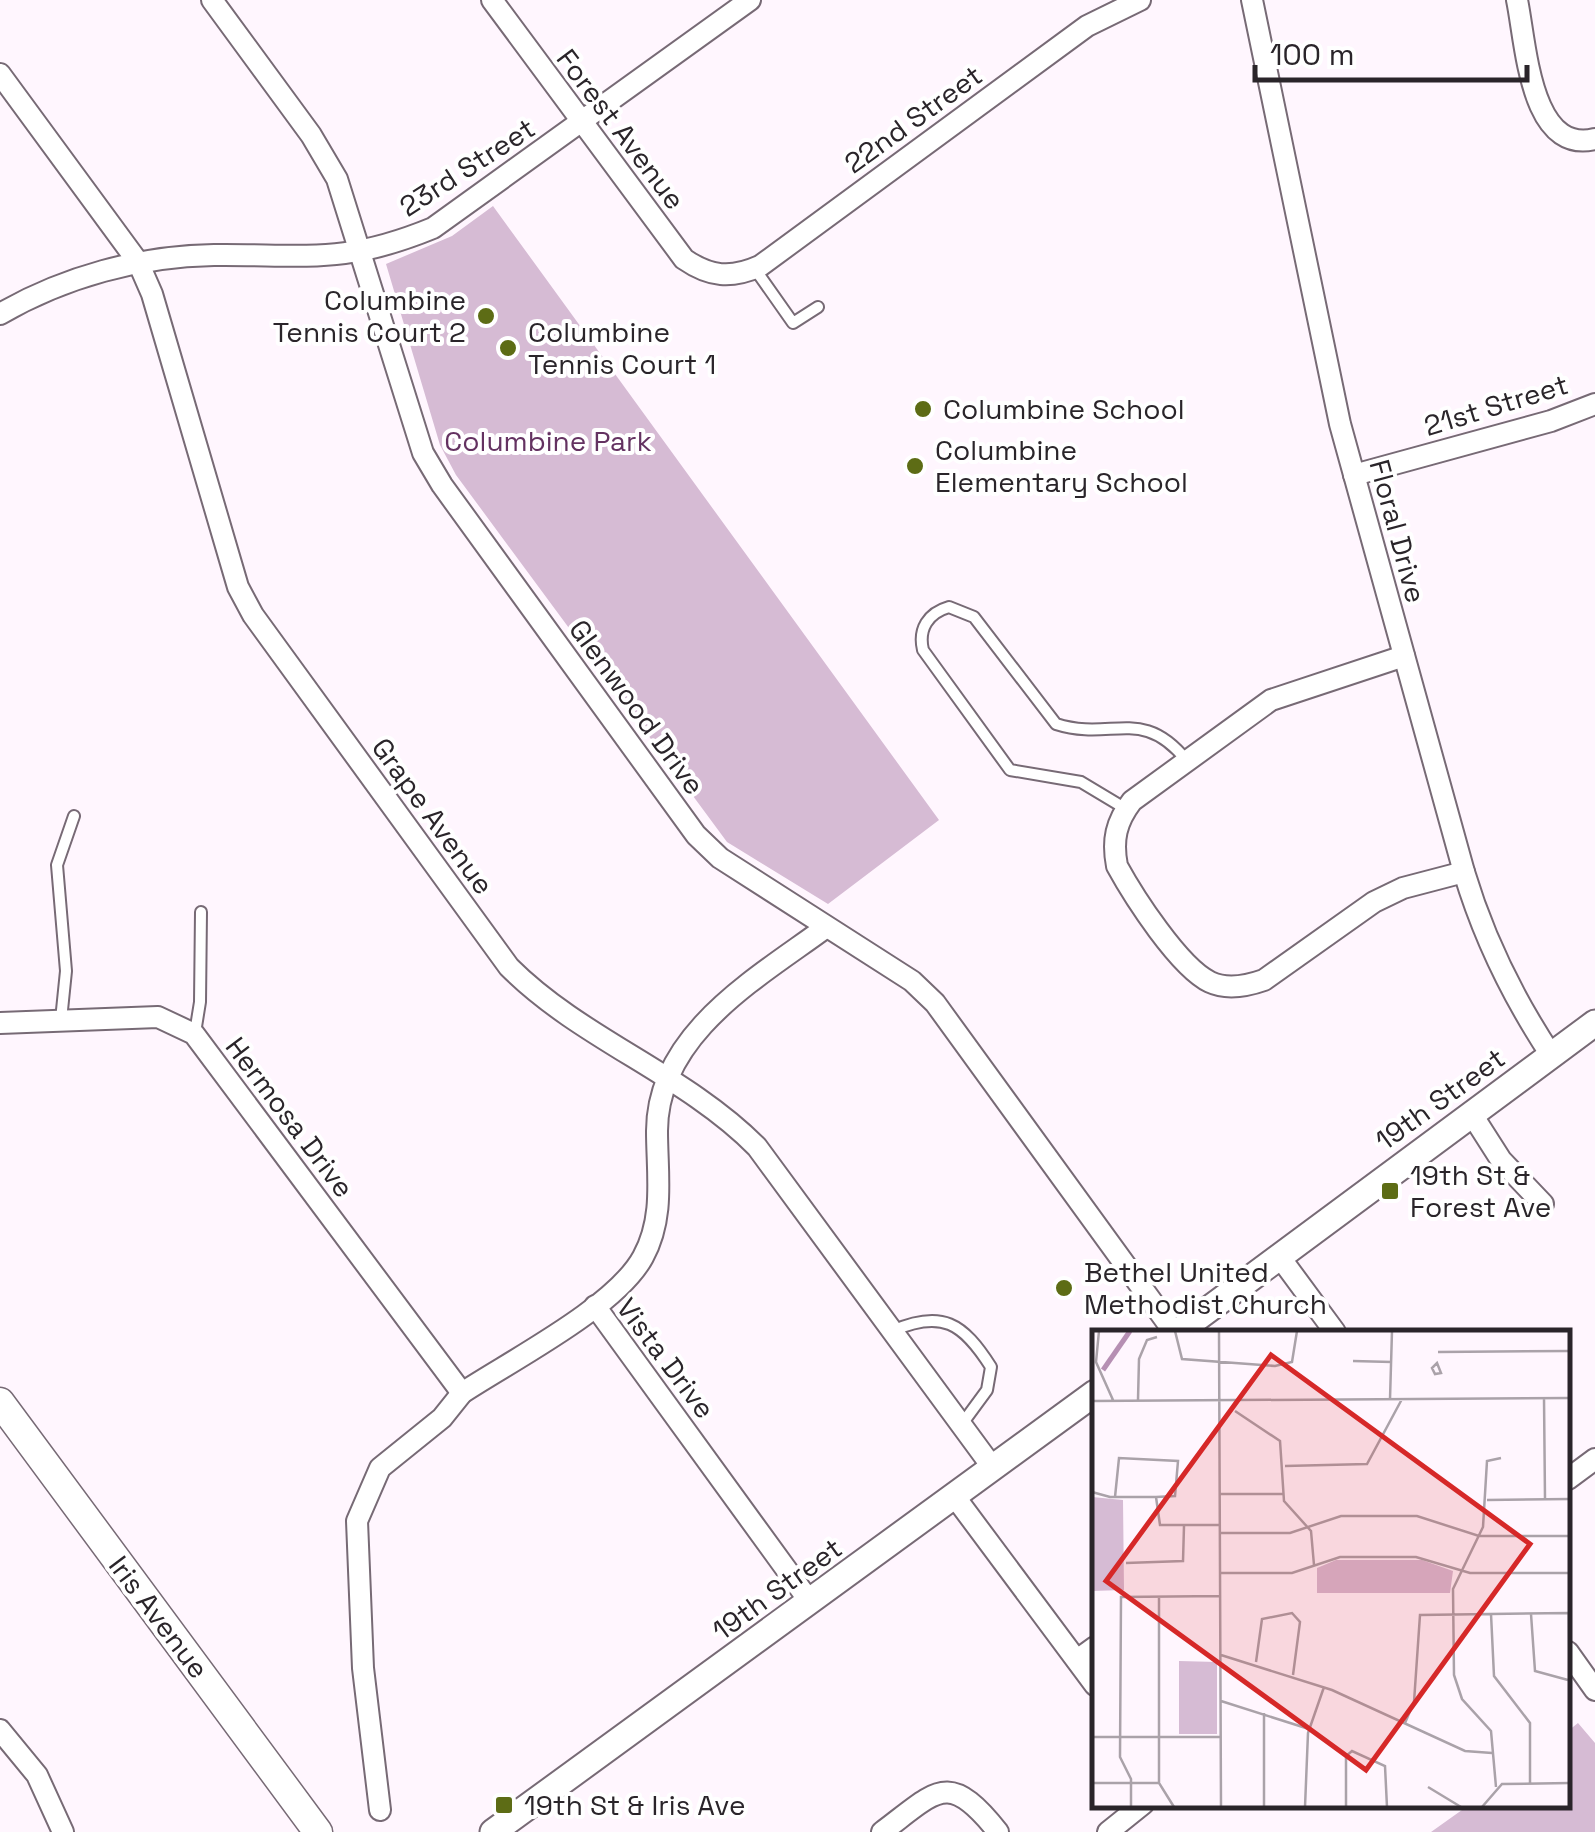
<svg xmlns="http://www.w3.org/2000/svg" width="1595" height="1832" viewBox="0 0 1595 1832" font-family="'Space Grotesk',sans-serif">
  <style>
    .green { fill: #d6bbd4 }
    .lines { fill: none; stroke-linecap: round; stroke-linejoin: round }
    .service-casing { stroke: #776a75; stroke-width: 14 }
    .minor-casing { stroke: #776a75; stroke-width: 24 }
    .tertiary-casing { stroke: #776a75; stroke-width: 29 }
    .secondary-casing { stroke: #776a75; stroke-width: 31 }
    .service { stroke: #fff; stroke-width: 10 }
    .minor { stroke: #fff; stroke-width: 20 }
    .tertiary { stroke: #fff; stroke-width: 25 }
    .secondary { stroke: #fff; stroke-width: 28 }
    .poi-dot { fill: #5d6c15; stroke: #fff; stroke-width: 4 }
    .labels { text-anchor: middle; stroke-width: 8; stroke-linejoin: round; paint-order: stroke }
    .street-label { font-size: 28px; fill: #2a252a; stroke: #fff }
    .poi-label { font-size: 28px; fill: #2a252a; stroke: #fff; text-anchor: start }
    .park-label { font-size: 28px; fill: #643261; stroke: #fff }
    .inset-river { fill: none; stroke: #b68fb3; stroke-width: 5 }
    .inset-road { fill: none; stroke: #aaa2a9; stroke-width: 2.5 }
    .view { fill: #d62828; fill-opacity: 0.15; stroke: #d62828; stroke-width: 5 }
    .inset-edge { fill: none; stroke: #2a252a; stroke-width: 5 }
  </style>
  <rect width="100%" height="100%" fill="#fff6fe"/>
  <!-- green -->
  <g class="green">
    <path d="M493,206L939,820L828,904L727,842L456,475L440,445L386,264L452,236Z"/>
    <path d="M1578,1723L1595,1743V1832H1431L1469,1805L1568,1804V1731Z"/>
  </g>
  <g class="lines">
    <!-- service casing -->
    <g class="service-casing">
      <g id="service">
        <path d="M755,269L793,323L818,307"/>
        <path d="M1126,809L1081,782L1010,770L923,650C918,629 928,613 949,607L974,617L1056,724C1112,742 1142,705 1187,761"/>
        <path d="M61,1020L66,971L57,865L74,816"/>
        <path d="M195,1033L200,1002L201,912"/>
        <path d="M892,1331C942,1309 963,1323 991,1367L987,1390L962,1424"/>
      </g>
    </g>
    <!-- minor casing -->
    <g class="minor-casing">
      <g id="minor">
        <path d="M212,0L311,135L337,179L423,453L442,485L696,835L720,858L912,981L935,1003L1174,1332"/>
        <path d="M492,0L684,259C710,277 731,279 760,266L1087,26L1140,0"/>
        <path d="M1252,0L1340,424L1464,872C1484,939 1512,996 1551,1055"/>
        <path d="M1517,0C1526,43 1530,155 1595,139"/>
        <path d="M0,74L138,262L152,294L238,587L253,615L509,967C582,1040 685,1074 757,1147L993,1468"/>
        <path d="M0,314C64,277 140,256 214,255C306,254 343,265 433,228L750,0"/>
        <path d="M1354,475L1551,421L1595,404"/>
        <path d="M1404,656L1271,700L1132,801C1116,822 1112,840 1117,866C1134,897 1179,967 1210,982C1227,990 1247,986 1264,980L1374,902L1403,888L1464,872"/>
        <path d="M0,1023L158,1017L194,1034L462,1393"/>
        <path d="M1471,1113L1501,1160L1543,1204"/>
        <path d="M1279,1256L1335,1332"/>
        <path d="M595,1306L810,1602"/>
        <path d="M1568,1479L1595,1459"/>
        <path d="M955,1497L1095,1685"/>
        <path d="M1568,1652L1595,1690"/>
        <path d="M1077,1660L1095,1647"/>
        <path d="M0,1730L37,1775L63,1832"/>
        <path d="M380,1810L363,1668L357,1521L380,1468L442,1418L462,1393C512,1360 616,1307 643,1257C665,1217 657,1174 657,1131C657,1034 757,978 825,928"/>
        <path d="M882,1832C937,1791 948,1769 998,1832"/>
        <path d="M1108,1832L1143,1804"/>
      </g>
    </g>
    <!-- tertiary casing -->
    <g class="tertiary-casing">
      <g id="tertiary">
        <path d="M1178,1332L1595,1023"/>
        <path d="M493,1832L1095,1393"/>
      </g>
    </g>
    <!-- secondary casing -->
    <g class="secondary-casing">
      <path id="secondary" d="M0,1402L318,1832"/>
    </g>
    <!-- service -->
    <use href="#service" class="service"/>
    <!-- minor -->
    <use href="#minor" class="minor"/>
    <!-- tertiary -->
    <use href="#tertiary" class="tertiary"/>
    <!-- secondary -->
    <use href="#secondary" class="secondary"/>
  </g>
  <!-- markers -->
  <g class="poi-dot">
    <circle cx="486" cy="316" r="10"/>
    <circle cx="508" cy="348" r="10"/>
    <circle cx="923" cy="409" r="10"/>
    <circle cx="915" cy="466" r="10"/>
    <rect x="1380" y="1181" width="20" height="20" rx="5"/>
    <circle cx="1064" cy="1288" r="10"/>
    <rect x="494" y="1795" width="20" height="20" rx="5"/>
  </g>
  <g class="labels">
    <!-- street labels -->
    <g class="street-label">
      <text transform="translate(913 119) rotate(-36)" y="10">22nd Street</text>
      <text transform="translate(621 129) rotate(53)" y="10">Forest Avenue</text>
      <text transform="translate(467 167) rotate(-33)" y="10">23rd Street</text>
      <text transform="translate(1496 405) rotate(-17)" y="10">21st Street</text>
      <text transform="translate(1398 531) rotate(75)" y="10">Floral Drive</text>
      <text transform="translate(637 707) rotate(54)" y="10">Glenwood Drive</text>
      <text transform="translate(433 816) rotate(54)" y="10">Grape Avenue</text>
      <text transform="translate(1440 1099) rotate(-36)" y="10">19th Street</text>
      <text transform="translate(290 1117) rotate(53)" y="10">Hermosa Drive</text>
      <text transform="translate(666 1358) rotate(53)" y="10">Vista Drive</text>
      <text transform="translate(777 1589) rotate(-36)" y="10">19th Street</text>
      <text transform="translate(159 1617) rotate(53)" y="10">Iris Avenue</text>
    </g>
    <!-- poi labels -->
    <g class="poi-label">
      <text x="466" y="310" text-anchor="end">Columbine<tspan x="466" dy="32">Tennis Court 2</tspan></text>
      <text x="528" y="342">Columbine<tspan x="528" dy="32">Tennis Court 1</tspan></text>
      <text x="943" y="419">Columbine School</text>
      <text x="935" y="460">Columbine<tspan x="935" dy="32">Elementary School</tspan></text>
      <text x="1410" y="1185">19th St &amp;<tspan x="1410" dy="32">Forest Ave</tspan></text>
      <text x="1084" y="1282">Bethel United<tspan x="1084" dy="32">Methodist Church</tspan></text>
      <text x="524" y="1815">19th St &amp; Iris Ave</text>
    </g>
    <!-- park labels -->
    <g class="park-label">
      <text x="548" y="451">Columbine Park</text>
    </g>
  </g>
  <!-- overview -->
  <g transform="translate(1092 1330)">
    <rect width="478" height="478" fill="#fff6fe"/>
    <path d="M0,167L31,170L32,260L0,261ZM244,230H330L361,241L358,263H225V238ZM87,331L125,332V404H87Z" fill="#d6bbd4"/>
    <path class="inset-river" d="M11,40L38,1"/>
    <path class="inset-road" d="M7,1L4,32L21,70M83,1L90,29L183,36L200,32L205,1M127,1L129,477M346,22L478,21M261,31L300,32M345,33L349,43L343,44L340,38ZM452,68L453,169M298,69L300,1M46,70L47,29L55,10L65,7M0,71L478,68M143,81L188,111L192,171L219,201L222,235M193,136L275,134L310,69M0,162L18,167H64L83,166L86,131L27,128L23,167M128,164H192M64,167L68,195H128M395,170L478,169M128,203H198L249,186H325L387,206H478M34,233L91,231L92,196M128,243H200L248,227H324L378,243H478M67,266V453L82,477M477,283L478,435M399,284L402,346L438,393V453M439,284L443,341L476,350M129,325L240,360L373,421L400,423M164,332L170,289L200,283L208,292L201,345M129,371L217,399M313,393L322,372L328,285L478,283M0,407H129M0,453H67M336,457L369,477M404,457L399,401L370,369L362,345L361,259L391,197L395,131L409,128M39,477V449L28,427L29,267L129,266M172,477V383M213,477L216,403L232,357M254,477V426L260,421L293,436L295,477M390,477L410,454L478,453"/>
    <path class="view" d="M179,25L438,214L274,440L14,251Z"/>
    <rect width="478" height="478" class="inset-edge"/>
  </g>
  <!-- scale -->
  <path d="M1255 65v15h272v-15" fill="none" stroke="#2a252a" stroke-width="5"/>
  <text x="1270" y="65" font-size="30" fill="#2a252a" stroke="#ffffff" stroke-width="8" paint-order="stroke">100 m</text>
</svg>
